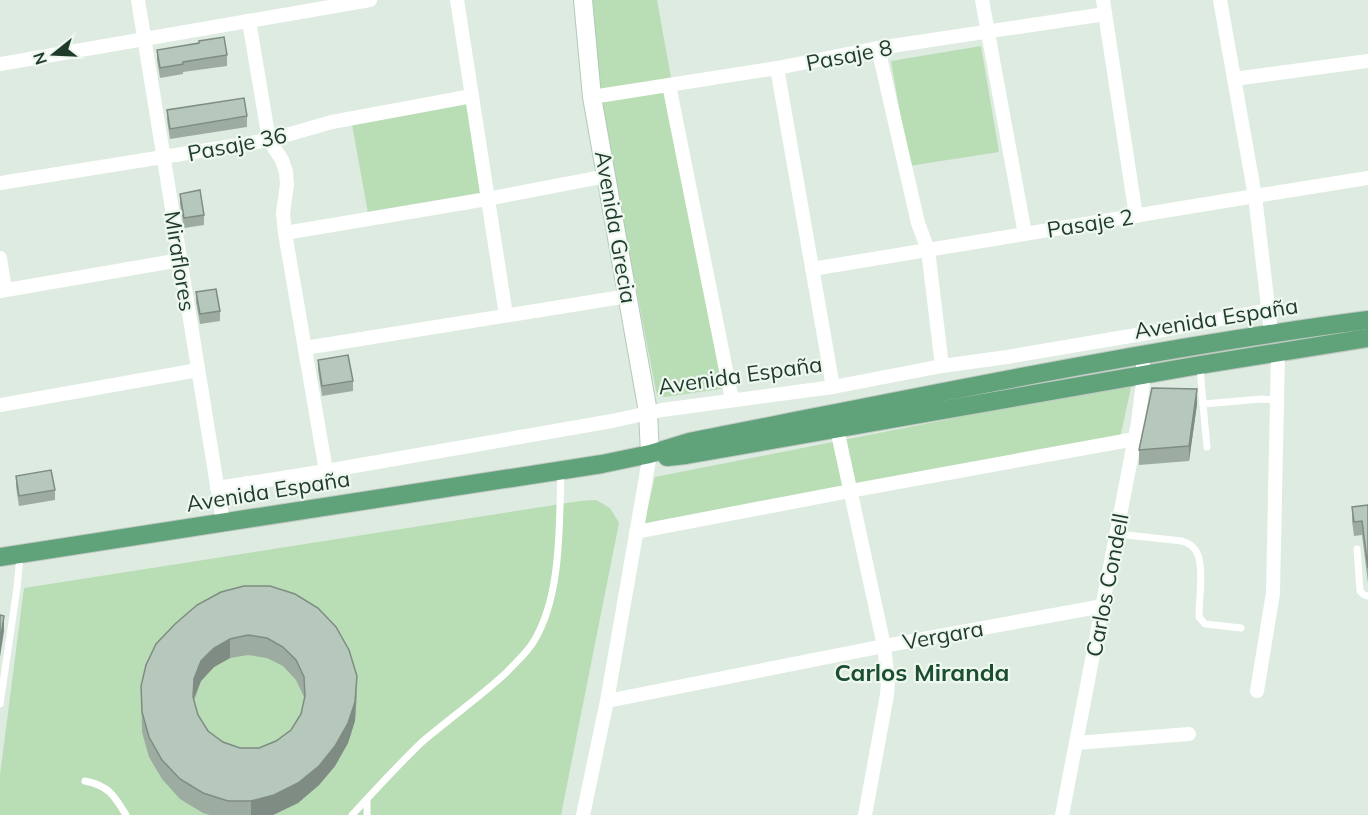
<svg xmlns="http://www.w3.org/2000/svg" width="1368" height="815" viewBox="0 0 1368 815" font-family="Mulish,sans-serif">
  <style>
    .green { fill: #b9ddb5 }
    .lines { fill: none; stroke-linecap: round; stroke-linejoin: round }
    .secondary-casing { stroke: #b1cbb8; stroke-width: 20 }
    .primary-casing { stroke: #c0c8c3; stroke-width: 20 }
    .lane { stroke: #fff; stroke-width: 7 }
    .street { stroke: #fff; stroke-width: 14 }
    .secondary { stroke: #fff; stroke-width: 18 }
    .primary { stroke: #60a37a; stroke-width: 18 }
    .wall { fill: #9daca1; fill-rule: evenodd }
    .shaded-wall { fill: #7f8c83 }
    .building { fill: #b6c8bb; stroke: #7f8c83; stroke-width: 1.5; fill-rule: evenodd }
    .labels { text-anchor: middle; stroke-width: 4.5; stroke-linejoin: round; paint-order: stroke }
    .street-label { font-size: 22px; fill: #1f3b29; stroke: #eef7f0 }
    .neighbourhood-label { font-size: 24px; font-weight: bold; fill: #1a4e2f; stroke: #eef7f0 }
  </style>
  <rect width="100%" height="100%" fill="#deebe1"/>
  <!-- green -->
  <g class="green">
    <path d="M589,0H657L727,388L665,397L657,396L597,85Z"/>
    <path d="M981,46L999,152L909,166L891,61Z"/>
    <path d="M467,99L482,195L368,213L351,119Z"/>
    <path d="M1132,383L1118,447L641,536L655,477Z"/>
    <path d="M596,500L610,508L619,523L561,815H0V775L24,588L580,501Z"/>
  </g>
  <g class="lines">
    <!-- secondary casing -->
    <g class="secondary-casing">
      <path id="secondary" d="M583,0L592,97L648,412L650,454"/>
    </g>
    <!-- primary casing -->
    <g class="primary-casing">
      <g id="primary">
        <path d="M667,457L686,455L1200,365L1368,338"/>
        <path d="M0,557L602,464L650,454L689,442C914,398 1140,350 1368,320"/>
      </g>
    </g>
    <!-- lane -->
    <g class="lane">
      <path d="M1200,367L1203,404L1262,399L1277,400"/>
      <path d="M1203,404L1207,447"/>
      <path d="M1117,534L1182,541C1189,543 1194,546 1197,553C1204,566 1199,601 1199,617L1205,624L1241,628"/>
      <path d="M1357,549L1360,591L1364,595L1368,596"/>
      <path d="M0,704L17,588L20,556"/>
      <path d="M85,781C109,786 114,795 126,815"/>
      <path d="M367,800V815"/>
      <path d="M352,815C375,790 398,765 422,742C450,718 480,697 507,672C516,662 527,653 534,641C562,595 559,523 561,471"/>
    </g>
    <!-- street -->
    <g class="street">
      <path d="M138,0L223,522"/>
      <path d="M457,0L506,315"/>
      <path d="M982,0L1025,234"/>
      <path d="M1103,0L1136,216"/>
      <path d="M1220,0L1255,196L1271,332"/>
      <path d="M249,21L269,140L282,160L286,172L287,184L283,213L285,233L326,471"/>
      <path d="M878,48L918,223L928,250L942,366"/>
      <path d="M0,64L370,0"/>
      <path d="M777,68L833,387"/>
      <path d="M1234,79L1368,61"/>
      <path d="M669,85L732,400"/>
      <path d="M592,97L777,68L878,48L1105,14"/>
      <path d="M0,183L269,140L332,122L472,96"/>
      <path d="M285,233L487,199L607,176"/>
      <path d="M0,258L5,290"/>
      <path d="M812,269L1255,196L1368,178"/>
      <path d="M0,291L180,260"/>
      <path d="M305,348L628,296"/>
      <path d="M0,405L198,370"/>
      <path d="M837,429L884,646L888,681L887,695L865,815"/>
      <path d="M217,488L326,471L612,421L662,410L833,387L942,366L1007,357L1148,333L1268,310"/>
      <path d="M636,532L850,491L1135,439"/>
      <path d="M1257,691L1273,593L1278,352"/>
      <path d="M607,701L884,646L1103,606"/>
      <path d="M1076,743L1189,734"/>
      <path d="M583,815L607,701L650,454"/>
      <path d="M1062,815L1138,422L1144,375L1143,366"/>
    </g>
    <!-- secondary -->
    <use href="#secondary" class="secondary"/>
    <!-- primary -->
    <use href="#primary" class="primary"/>
  </g>
  <!-- wall -->
  <g class="wall">
    <path d="M157,50L227,55V66L183,72V74L160,78L157,60Z"/>
    <path d="M167,110L247,116V127L170,139L167,120Z"/>
    <path d="M180,194L204,215V225L184,228L180,204Z"/>
    <path d="M196,292L220,311V321L200,324L196,302Z"/>
    <path d="M318,360L353,381V391L322,396L318,370Z"/>
    <path d="M1197,404L1189,461L1139,465V450Z"/>
    <path d="M16,476L55,490V500L19,506L16,487Z"/>
    <path d="M1368,505V583L1362,535L1354,536L1352,521V507Z"/>
    <path d="M221,592L357,695L355,721L348,743L335,766L319,785L298,803L273,815H210L203,813L180,799L162,779L149,757L142,732L141,686ZM248,655L267,658L283,666L296,680L304,697V701L301,714L291,730L276,741L259,748H240L223,742L208,731L198,715L194,701L201,681L214,667L230,658Z"/>
  </g>
  <!-- shaded-wall -->
  <g class="shaded-wall">
    <path d="M1197,389V404L1189,461V446Z"/>
    <path d="M4,616V631L0,657V642Z"/>
    <path d="M230,639V658L214,667L201,681L194,698L193,717L194,679L201,661L214,648Z"/>
    <path d="M357,676L355,721L348,743L335,766L319,785L298,803L273,815H251V801Z"/>
  </g>
  <!-- building -->
  <g class="building">
    <path d="M224,37L227,55L183,62V64L160,68L157,50L199,43V41Z"/>
    <path d="M244,98L247,116L170,129L167,110Z"/>
    <path d="M200,190L204,215L184,218L180,194Z"/>
    <path d="M216,289L220,311L200,314L196,292Z"/>
    <path d="M348,355L353,381L322,386L318,360Z"/>
    <path d="M1152,388L1197,389L1189,446L1139,450Z"/>
    <path d="M51,470L55,490L19,496L16,476Z"/>
    <path d="M1368,505V568L1362,521L1354,522L1352,507Z"/>
    <path d="M244,586H270L295,594L318,608L336,627L349,650L357,676L355,702L348,723L335,746L319,766L298,783L274,795L251,801H228L203,793L180,779L162,760L149,737L142,712L141,686L146,665L156,644L175,624L197,605L221,592ZM248,635L267,638L283,647L296,660L304,677L305,696L301,714L291,730L276,741L259,748H240L223,742L208,731L198,715L193,697L194,679L201,661L214,648L230,639Z"/>
    <path d="M0,615L4,616L0,642Z"/>
  </g>
  <g class="labels">
    <!-- street labels -->
    <g class="street-label">
      <text transform="translate(849 55) rotate(-11)" y="8">Pasaje 8</text>
      <text transform="translate(237 144) rotate(-11)" y="8">Pasaje 36</text>
      <text transform="translate(1090 223) rotate(-9)" y="8">Pasaje 2</text>
      <text transform="translate(616 227) rotate(80)" y="8">Avenida Grecia</text>
      <text transform="translate(180 261) rotate(81)" y="8">Miraflores</text>
      <text transform="translate(1216 318) rotate(-9)" y="8">Avenida España</text>
      <text transform="translate(740 375) rotate(-8)" y="8">Avenida España</text>
      <text transform="translate(268 491) rotate(-9)" y="8">Avenida España</text>
      <text transform="translate(1107 585) rotate(-79)" y="8">Carlos Condell</text>
      <text transform="translate(943 635) rotate(-10)" y="8">Vergara</text>
    </g>
    <!-- neighbourhood labels -->
    <g class="neighbourhood-label">
      <text x="922" y="681">Carlos Miranda</text>
    </g>
  </g>
  <!-- north arrow -->
  <g transform="translate(54 54) rotate(252)" stroke="#eef7f0" stroke-width="4.5" paint-order="stroke">
  <path d="M0-4.5L10 22L0 15L-10 22Z" fill="#1f3b29"/>
  <text y="-9" font-size="16" font-weight="bold" text-anchor="middle" fill="#1f3b29">N</text>
  </g>
</svg>
